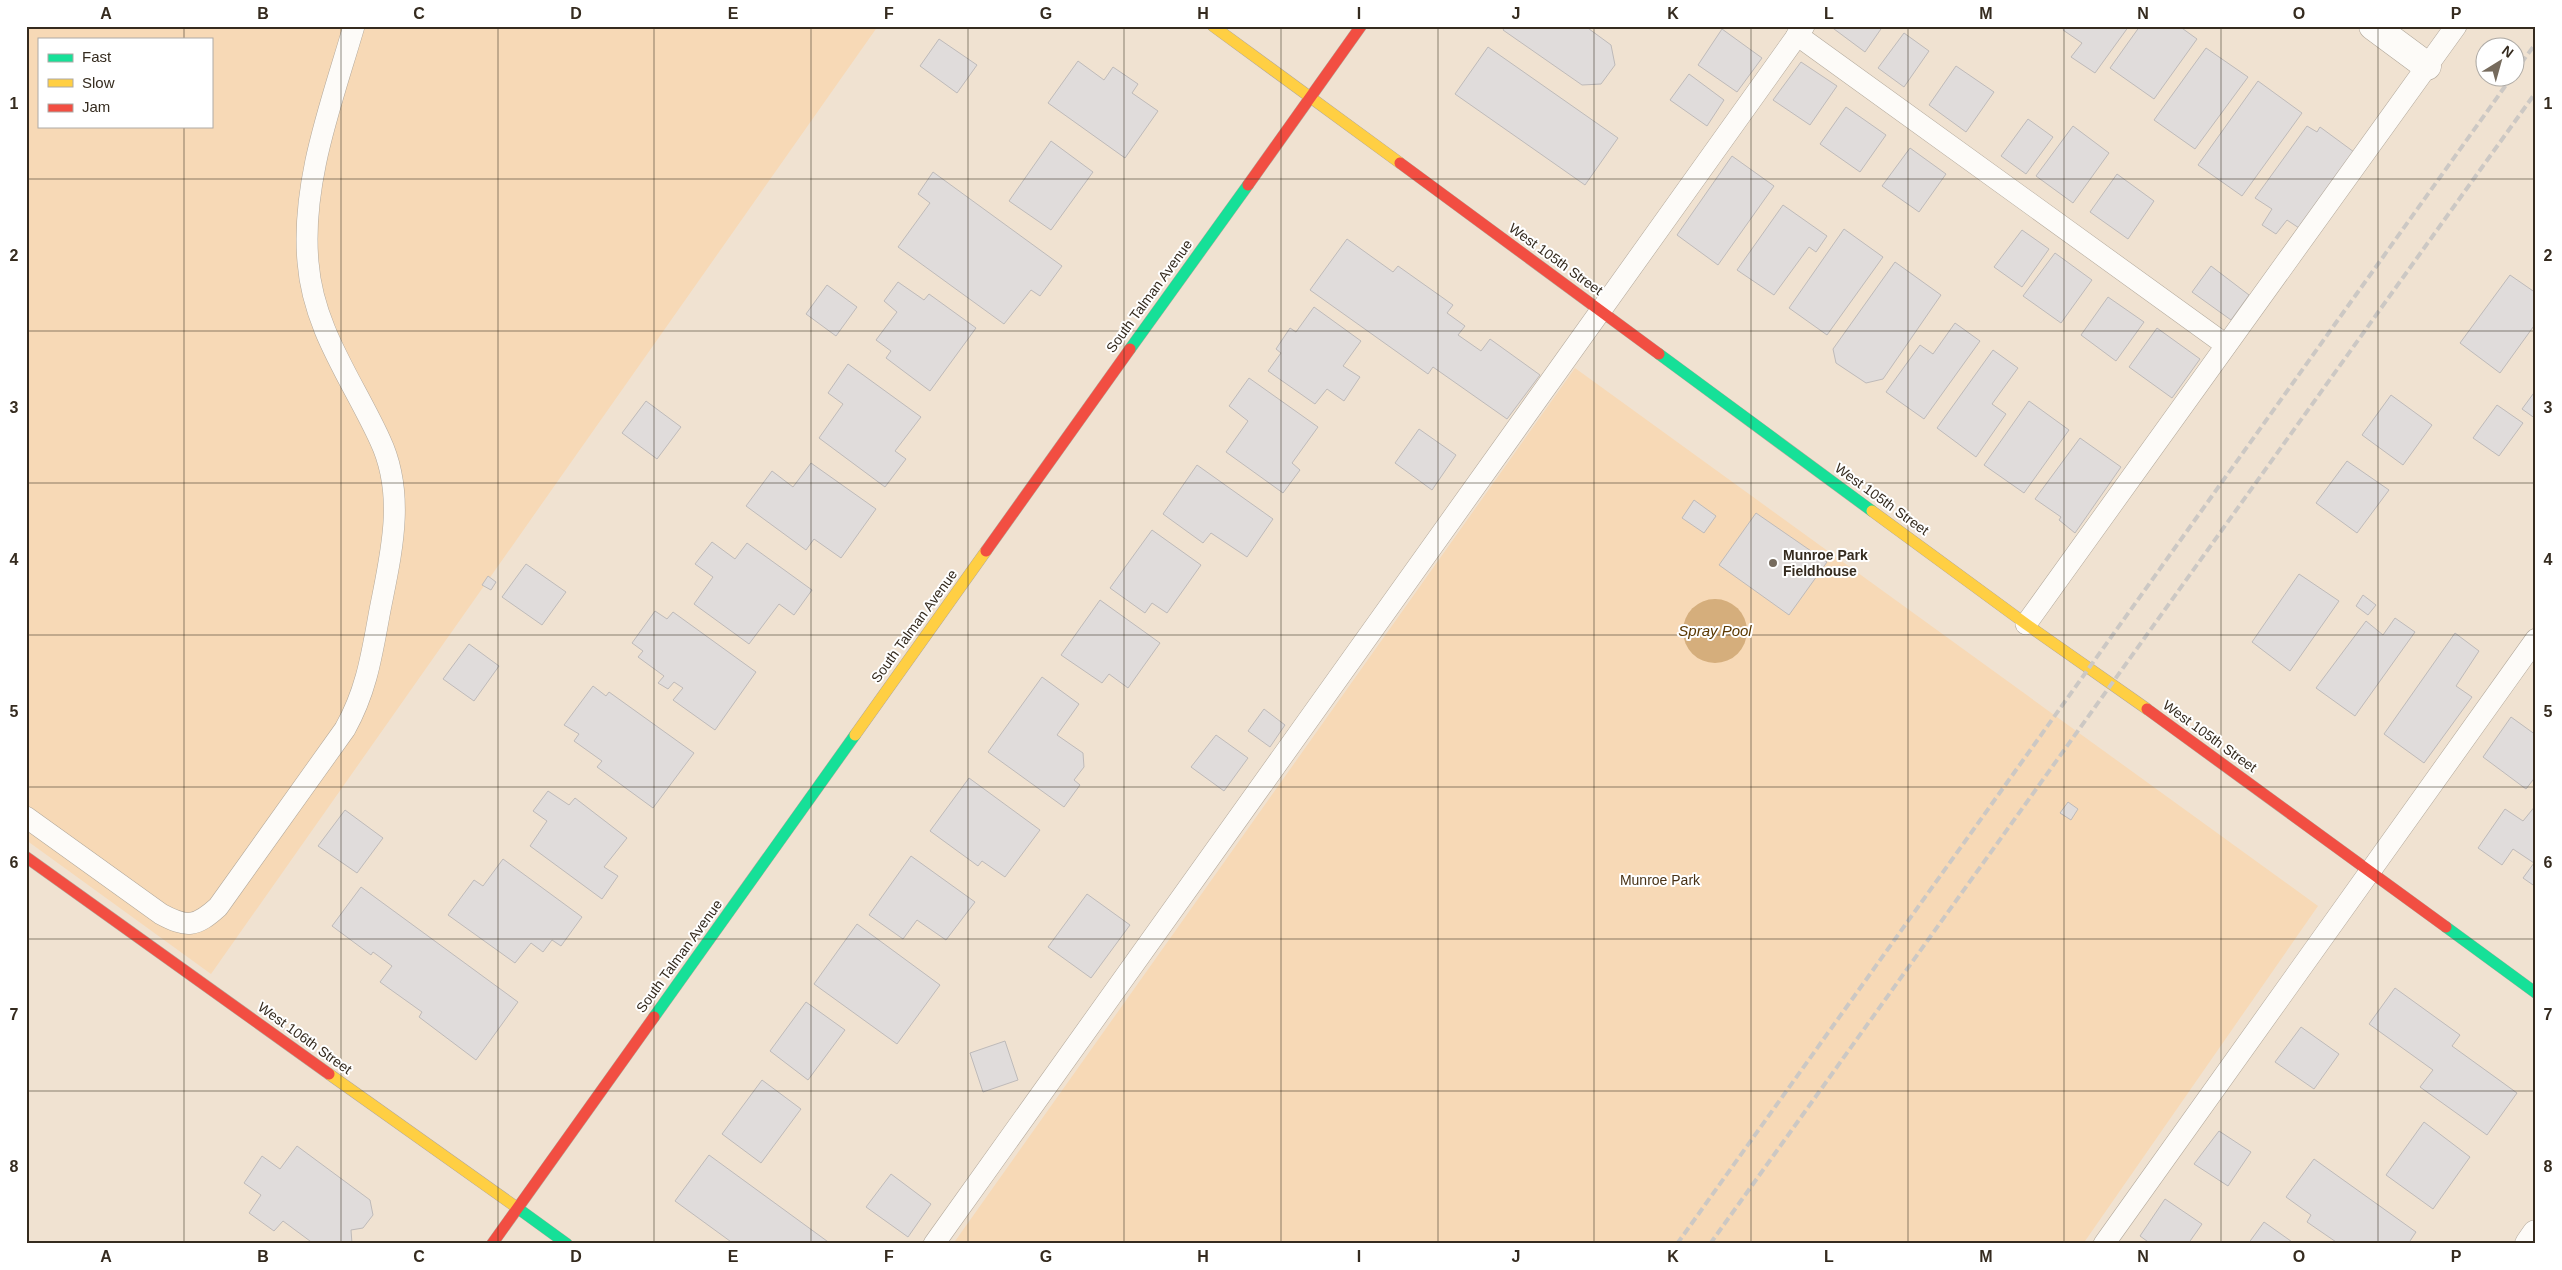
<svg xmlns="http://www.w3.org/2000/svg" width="2562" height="1270" viewBox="0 0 2562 1270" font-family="Arial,sans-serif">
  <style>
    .green { fill: #f7d9b6; fill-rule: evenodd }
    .water { fill: #d5ae7c }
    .building { fill: #e0dcdb; stroke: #bebab9 }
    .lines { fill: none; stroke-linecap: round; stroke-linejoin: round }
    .lane-casing { stroke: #b2a89b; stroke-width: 22 }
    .street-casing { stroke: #b2a89b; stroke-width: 29 }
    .fast-casing { stroke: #b2a89b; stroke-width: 12 }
    .slow-casing { stroke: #b2a89b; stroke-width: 12 }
    .jam-casing { stroke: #b2a89b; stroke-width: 12 }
    .lane { stroke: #fdfbf8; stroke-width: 21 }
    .street { stroke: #fdfbf8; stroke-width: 28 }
    .fast { stroke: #16e098; stroke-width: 11 }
    .slow { stroke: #ffcf43; stroke-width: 11 }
    .jam { stroke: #f24e42; stroke-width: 11 }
    .rail { stroke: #ccc8c4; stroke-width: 4; stroke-dasharray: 8 4; stroke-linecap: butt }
    .grid { fill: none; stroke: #352b1f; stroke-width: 1; stroke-opacity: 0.55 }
    .poi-dot { fill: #766b5d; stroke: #fff; stroke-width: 2 }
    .labels { text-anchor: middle; stroke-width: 4; stroke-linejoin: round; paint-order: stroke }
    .street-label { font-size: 14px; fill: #352b1f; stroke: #fff }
    .poi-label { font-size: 14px; font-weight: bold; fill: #352b1f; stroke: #fff; text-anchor: start }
    .park-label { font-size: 14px; fill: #483216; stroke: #fff }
    .water-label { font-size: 15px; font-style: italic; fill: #5a3802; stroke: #fff }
    .neatline { fill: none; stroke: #352b1f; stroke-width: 2 }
    .grid-label { font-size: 16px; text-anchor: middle; font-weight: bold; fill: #352b1f }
  </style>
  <rect width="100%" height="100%" fill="#f0e2d1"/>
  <!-- green -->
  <g class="green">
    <path d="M26,26H878L211,974L26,840ZM39,39H211V126H39Z"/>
    <path d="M1575,368L2318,906L2083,1244H953Z"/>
  </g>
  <!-- water -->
  <circle class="water" cx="1715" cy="631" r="32"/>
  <!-- building -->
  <g class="building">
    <path d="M1506,26H1585L1611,45L1615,65L1601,84L1582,85L1503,30Z"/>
    <path d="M1830,26H1883L1865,52Z"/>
    <path d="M2066,26H2129L2095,73L2071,57L2082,43L2063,30Z"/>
    <path d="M2140,26H2179L2197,39L2154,99L2110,68Z"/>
    <path d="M1722,29L1762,58L1737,92L1698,65Z"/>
    <path d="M1904,33L1929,51L1904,87L1878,68Z"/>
    <path d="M939,39L977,65L957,93L920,66Z"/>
    <path d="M1488,47L1618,138L1585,185L1455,94Z"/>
    <path d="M2206,48L2248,77L2195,149L2154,120Z"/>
    <path d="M1078,61L1104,80L1113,67L1138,84L1132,93L1158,111L1125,158L1048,103Z"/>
    <path d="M1801,62L1837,86L1810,125L1773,100Z"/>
    <path d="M1956,66L1994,92L1966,132L1929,105Z"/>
    <path d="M1689,74L1724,100L1707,126L1670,100Z"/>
    <path d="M2258,81L2302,113L2242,196L2198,165Z"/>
    <path d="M1846,107L1886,135L1860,172L1820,144Z"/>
    <path d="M2028,119L2053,137L2026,174L2001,156Z"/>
    <path d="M2073,126L2109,153L2073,203L2036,176Z"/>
    <path d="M2307,126L2317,132L2320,127L2354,152L2299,228L2287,220L2276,234L2262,225L2272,209L2255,198Z"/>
    <path d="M1051,141L1093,172L1051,230L1009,201Z"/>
    <path d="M1910,148L1946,174L1919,212L1882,186Z"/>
    <path d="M1732,156L1774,186L1718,265L1677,235Z"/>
    <path d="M933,172L1062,266L1040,296L1031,290L1004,324L898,247L930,203L918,194Z"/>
    <path d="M2117,174L2154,201L2128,239L2090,212Z"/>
    <path d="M1783,205L1827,236L1816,252L1809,247L1774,295L1737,270Z"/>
    <path d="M1844,229L1883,257L1827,335L1789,308Z"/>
    <path d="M2022,230L2049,249L2022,287L1994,267Z"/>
    <path d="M1347,239L1393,272L1398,266L1453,305L1447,313L1465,326L1458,335L1481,351L1490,339L1540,375L1507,419L1433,367L1428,374L1310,290Z"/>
    <path d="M2055,253L2092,280L2061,323L2023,296Z"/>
    <path d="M1895,262L1941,295L1883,379L1866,383L1836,363L1833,349Z"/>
    <path d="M2211,266L2249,295L2231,320L2192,292Z"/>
    <path d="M2510,275L2536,293V323L2500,373L2460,343Z"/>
    <path d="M898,282L924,300L929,294L976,328L930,391L886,358L891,351L876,340L897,312L884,301Z"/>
    <path d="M827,285L857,307L836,336L806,314Z"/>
    <path d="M2108,297L2144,322L2116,361L2081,335Z"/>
    <path d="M1314,307L1361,341L1343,366L1360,377L1344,401L1327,389L1315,404L1268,371L1281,353L1276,349L1290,328L1296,332Z"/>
    <path d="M1955,323L1980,341L1924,419L1886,392L1920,345L1933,354Z"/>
    <path d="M2157,328L2200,359L2172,398L2129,367Z"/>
    <path d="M1993,350L2018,368L1992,404L2006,414L1976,457L1937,428Z"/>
    <path d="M848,364L921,417L895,451L906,459L885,487L819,438L843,404L828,393Z"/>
    <path d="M1249,378L1318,427L1292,463L1300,470L1283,493L1226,452L1248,421L1229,406Z"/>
    <path d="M2536,390V419L2522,409Z"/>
    <path d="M2391,395L2432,425L2403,465L2362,435Z"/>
    <path d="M646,401L681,427L657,459L622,433Z"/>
    <path d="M2029,401L2069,430L2024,493L1984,465Z"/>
    <path d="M2497,405L2523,423L2499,456L2473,438Z"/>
    <path d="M1419,429L1456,455L1432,490L1395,463Z"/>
    <path d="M2080,438L2121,467L2075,533L2059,520L2061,517L2035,499Z"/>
    <path d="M2347,461L2389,490L2357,533L2316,503Z"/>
    <path d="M811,463L876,509L841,558L814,539L806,550L746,506L772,471L793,487Z"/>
    <path d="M1197,465L1273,519L1247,557L1211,533L1203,543L1163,514Z"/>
    <path d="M1694,500L1716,516L1704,533L1682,518Z"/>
    <path d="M1756,513L1827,562L1789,615L1719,565Z"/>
    <path d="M1152,530L1201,565L1167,613L1152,603L1145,613L1110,588Z"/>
    <path d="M712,542L735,559L747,543L812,590L794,615L779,604L749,644L694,604L713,577L695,564Z"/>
    <path d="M526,564L566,592L542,625L502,597Z"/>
    <path d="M2299,574L2339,601L2290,671L2252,642Z"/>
    <path d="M488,576L496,582L491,590L482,585Z"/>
    <path d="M2363,595L2376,605L2368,615L2356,606Z"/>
    <path d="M1100,600L1160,643L1128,688L1109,674L1102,683L1061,655Z"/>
    <path d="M655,611L667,619L673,612L756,672L715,730L673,700L683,688L674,682L668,689L658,683L664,676L638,657L643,651L632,643Z"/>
    <path d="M2395,618L2415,632L2355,716L2316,688L2366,621L2383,635Z"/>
    <path d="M2455,633L2479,651L2456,686L2472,697L2424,763L2384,734Z"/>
    <path d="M469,644L499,666L474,701L443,679Z"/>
    <path d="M1042,677L1079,704L1057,735L1083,753L1084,767L1074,780L1080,785L1064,807L988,752Z"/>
    <path d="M593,686L606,696L609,692L694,753L653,808L597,767L602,761L574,741L579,734L564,725Z"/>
    <path d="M1264,709L1285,725L1270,747L1248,731Z"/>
    <path d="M2511,717L2536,735V776L2526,789L2483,757Z"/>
    <path d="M1216,735L1248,758L1224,791L1191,767Z"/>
    <path d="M969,778L1040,830L1005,877L982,861L978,866L930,831Z"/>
    <path d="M548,791L569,805L575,798L627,838L604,867L618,876L602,899L530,846L547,821L533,811Z"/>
    <path d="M2068,802L2078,809L2071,820L2060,813Z"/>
    <path d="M2536,805V887L2523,878L2534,863L2513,849L2502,865L2478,848L2505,809L2523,821Z"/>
    <path d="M345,810L383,838L357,873L318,846Z"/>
    <path d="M911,856L975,902L946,940L917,920L903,939L869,915Z"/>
    <path d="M503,859L582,917L561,946L552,940L543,952L531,943L515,963L448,915L474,880L483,886Z"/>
    <path d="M361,887L518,1002L476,1060L419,1017L422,1012L380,982L392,966L373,952L371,955L332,926Z"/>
    <path d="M1087,894L1130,925L1091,978L1048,947Z"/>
    <path d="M857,924L940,985L897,1044L814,984Z"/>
    <path d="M2395,988L2460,1035L2452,1046L2517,1093L2487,1135L2420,1087L2433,1070L2369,1024Z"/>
    <path d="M806,1002L845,1030L808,1080L770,1051Z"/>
    <path d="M2301,1027L2339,1054L2314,1089L2275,1062Z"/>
    <path d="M1005,1041L1018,1080L983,1092L970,1053Z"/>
    <path d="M762,1080L801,1109L761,1163L722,1134Z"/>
    <path d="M2424,1122L2470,1157L2433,1209L2386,1175Z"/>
    <path d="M2219,1131L2251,1152L2228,1186L2194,1164Z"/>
    <path d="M297,1146L370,1200L373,1215L363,1228L351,1230L352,1244H314L283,1221L274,1231L249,1213L261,1195L244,1183L262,1156L280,1169Z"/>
    <path d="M709,1155L831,1244H734L675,1201Z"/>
    <path d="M2314,1159L2416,1232L2408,1244H2339L2307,1222L2311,1215L2286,1197Z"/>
    <path d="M891,1174L931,1204L908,1237L866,1207Z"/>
    <path d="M2165,1199L2202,1224L2188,1244H2151L2140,1236Z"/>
    <path d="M2264,1222L2295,1244H2248Z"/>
  </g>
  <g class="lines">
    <!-- lane casing -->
    <g class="lane-casing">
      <g id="lane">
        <path d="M1797,35L2226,345"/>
        <path d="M2026,624L2456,26"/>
        <path d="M26,817L161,914C187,928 196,927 218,907L345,729C367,690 372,653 380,610C391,554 406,495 380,440C353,381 313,329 308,262C301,182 332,102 354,26"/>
        <path d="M934,1244L1804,26"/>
        <path d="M2104,1244L2536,639"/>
      </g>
    </g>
    <!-- street casing -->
    <g class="street-casing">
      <g id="street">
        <path d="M2373,26L2427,66"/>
        <path d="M2529,1244L2536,1234"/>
      </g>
    </g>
    <!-- fast casing -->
    <g class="fast-casing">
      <g id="fast">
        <path d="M1130,349L1248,185"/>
        <path d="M1659,354L1872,511"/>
        <path d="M2446,927L2536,993"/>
        <path d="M654,1017L855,735"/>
        <path d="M516,1207L567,1244"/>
      </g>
    </g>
    <!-- slow casing -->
    <g class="slow-casing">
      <g id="slow">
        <path d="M1213,26L1400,163"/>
        <path d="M1872,511L2026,624L2147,709"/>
        <path d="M855,735L986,551"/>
        <path d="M329,1074L516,1207"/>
      </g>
    </g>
    <!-- jam casing -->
    <g class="jam-casing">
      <g id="jam">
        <path d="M1400,163L1659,354"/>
        <path d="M1248,185L1361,26"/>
        <path d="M986,551L1130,349"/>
        <path d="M2147,709L2446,927"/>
        <path d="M26,857L329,1074"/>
        <path d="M492,1244L654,1017"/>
      </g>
    </g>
    <!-- lane -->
    <use href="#lane" class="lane"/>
    <!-- street -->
    <use href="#street" class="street"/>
    <!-- fast -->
    <use href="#fast" class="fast"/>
    <!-- slow -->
    <use href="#slow" class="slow"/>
    <!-- jam -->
    <use href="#jam" class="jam"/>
    <!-- rail -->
    <g class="rail">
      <path d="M2514,73L2536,43"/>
      <path d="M1677,1244L2511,78"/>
      <path d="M1710,1244L2536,92"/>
    </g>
  </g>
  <!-- grid -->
  <path class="grid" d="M184,26V39M341,26V1244M498,26V1244M654,26V1244M811,26V1244M968,26V1244M1124,26V1244M1281,26V1244M1438,26V1244M1594,26V1244M1751,26V1244M1908,26V1244M2064,26V1244M2221,26V1244M2378,26V1244M184,126V1244M26,179H2536M26,331H2536M26,483H2536M26,635H2536M26,787H2536M26,939H2536M26,1091H2536"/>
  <!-- markers -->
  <circle class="poi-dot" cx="1773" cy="563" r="5"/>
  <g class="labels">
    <!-- street labels -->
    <g class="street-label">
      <text transform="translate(1556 259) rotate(36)" y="5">West 105th Street</text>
      <text transform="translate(1149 296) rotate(-54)" y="5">South Talman Avenue</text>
      <text transform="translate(1882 499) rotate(36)" y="5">West 105th Street</text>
      <text transform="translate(914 626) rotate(-54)" y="5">South Talman Avenue</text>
      <text transform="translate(2210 736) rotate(36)" y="5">West 105th Street</text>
      <text transform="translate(679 956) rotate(-54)" y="5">South Talman Avenue</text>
      <text transform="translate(305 1038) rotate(36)" y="5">West 106th Street</text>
    </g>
    <!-- poi labels -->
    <g class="poi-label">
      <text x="1783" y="560">Munroe Park<tspan x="1783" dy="16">Fieldhouse</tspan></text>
    </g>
    <!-- park labels -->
    <g class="park-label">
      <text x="1660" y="885">Munroe Park</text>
    </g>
    <!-- water labels -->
    <g class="water-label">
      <text x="1715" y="636">Spray Pool</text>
    </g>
  </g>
  <!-- border -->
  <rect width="2562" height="1270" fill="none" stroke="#ffffff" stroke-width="55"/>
  <!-- legend -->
  <rect x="38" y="38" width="175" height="90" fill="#ffffff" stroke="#aeaaa5"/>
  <rect x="48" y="54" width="25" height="8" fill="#16e098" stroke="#aeaaa5"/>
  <text x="82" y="62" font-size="15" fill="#352b1f">Fast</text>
  <rect x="48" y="79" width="25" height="8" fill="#ffcf43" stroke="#aeaaa5"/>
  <text x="82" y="88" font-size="15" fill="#352b1f">Slow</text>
  <rect x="48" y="104" width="25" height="8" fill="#f24e42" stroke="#aeaaa5"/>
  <text x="82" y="112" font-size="15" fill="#352b1f">Jam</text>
  <!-- north arrow -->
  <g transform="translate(2500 62) rotate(37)"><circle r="24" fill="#ffffff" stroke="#aeaaa5"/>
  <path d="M0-4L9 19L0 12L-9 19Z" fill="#766b5d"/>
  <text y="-8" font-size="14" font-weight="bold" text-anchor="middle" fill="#352b1f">N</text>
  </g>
  <rect x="28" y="28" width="2506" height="1214" class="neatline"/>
  <g class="grid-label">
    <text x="106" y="19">A</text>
    <text x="263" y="19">B</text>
    <text x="419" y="19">C</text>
    <text x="576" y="19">D</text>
    <text x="733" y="19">E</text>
    <text x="889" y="19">F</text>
    <text x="1046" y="19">G</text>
    <text x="1203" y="19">H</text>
    <text x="1359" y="19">I</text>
    <text x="1516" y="19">J</text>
    <text x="1673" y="19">K</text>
    <text x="1829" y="19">L</text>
    <text x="1986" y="19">M</text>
    <text x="2143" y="19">N</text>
    <text x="2299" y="19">O</text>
    <text x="2456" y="19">P</text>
    <text x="14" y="109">1</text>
    <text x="2548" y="109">1</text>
    <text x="14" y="261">2</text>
    <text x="2548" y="261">2</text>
    <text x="14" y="413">3</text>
    <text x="2548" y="413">3</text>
    <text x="14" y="565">4</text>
    <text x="2548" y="565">4</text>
    <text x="14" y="717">5</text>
    <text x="2548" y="717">5</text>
    <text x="14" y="868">6</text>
    <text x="2548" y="868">6</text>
    <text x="14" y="1020">7</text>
    <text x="2548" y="1020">7</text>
    <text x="14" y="1172">8</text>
    <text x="2548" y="1172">8</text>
    <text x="106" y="1262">A</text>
    <text x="263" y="1262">B</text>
    <text x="419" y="1262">C</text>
    <text x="576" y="1262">D</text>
    <text x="733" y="1262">E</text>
    <text x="889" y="1262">F</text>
    <text x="1046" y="1262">G</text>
    <text x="1203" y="1262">H</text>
    <text x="1359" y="1262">I</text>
    <text x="1516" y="1262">J</text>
    <text x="1673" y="1262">K</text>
    <text x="1829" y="1262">L</text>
    <text x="1986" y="1262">M</text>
    <text x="2143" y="1262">N</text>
    <text x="2299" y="1262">O</text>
    <text x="2456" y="1262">P</text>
  </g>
</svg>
